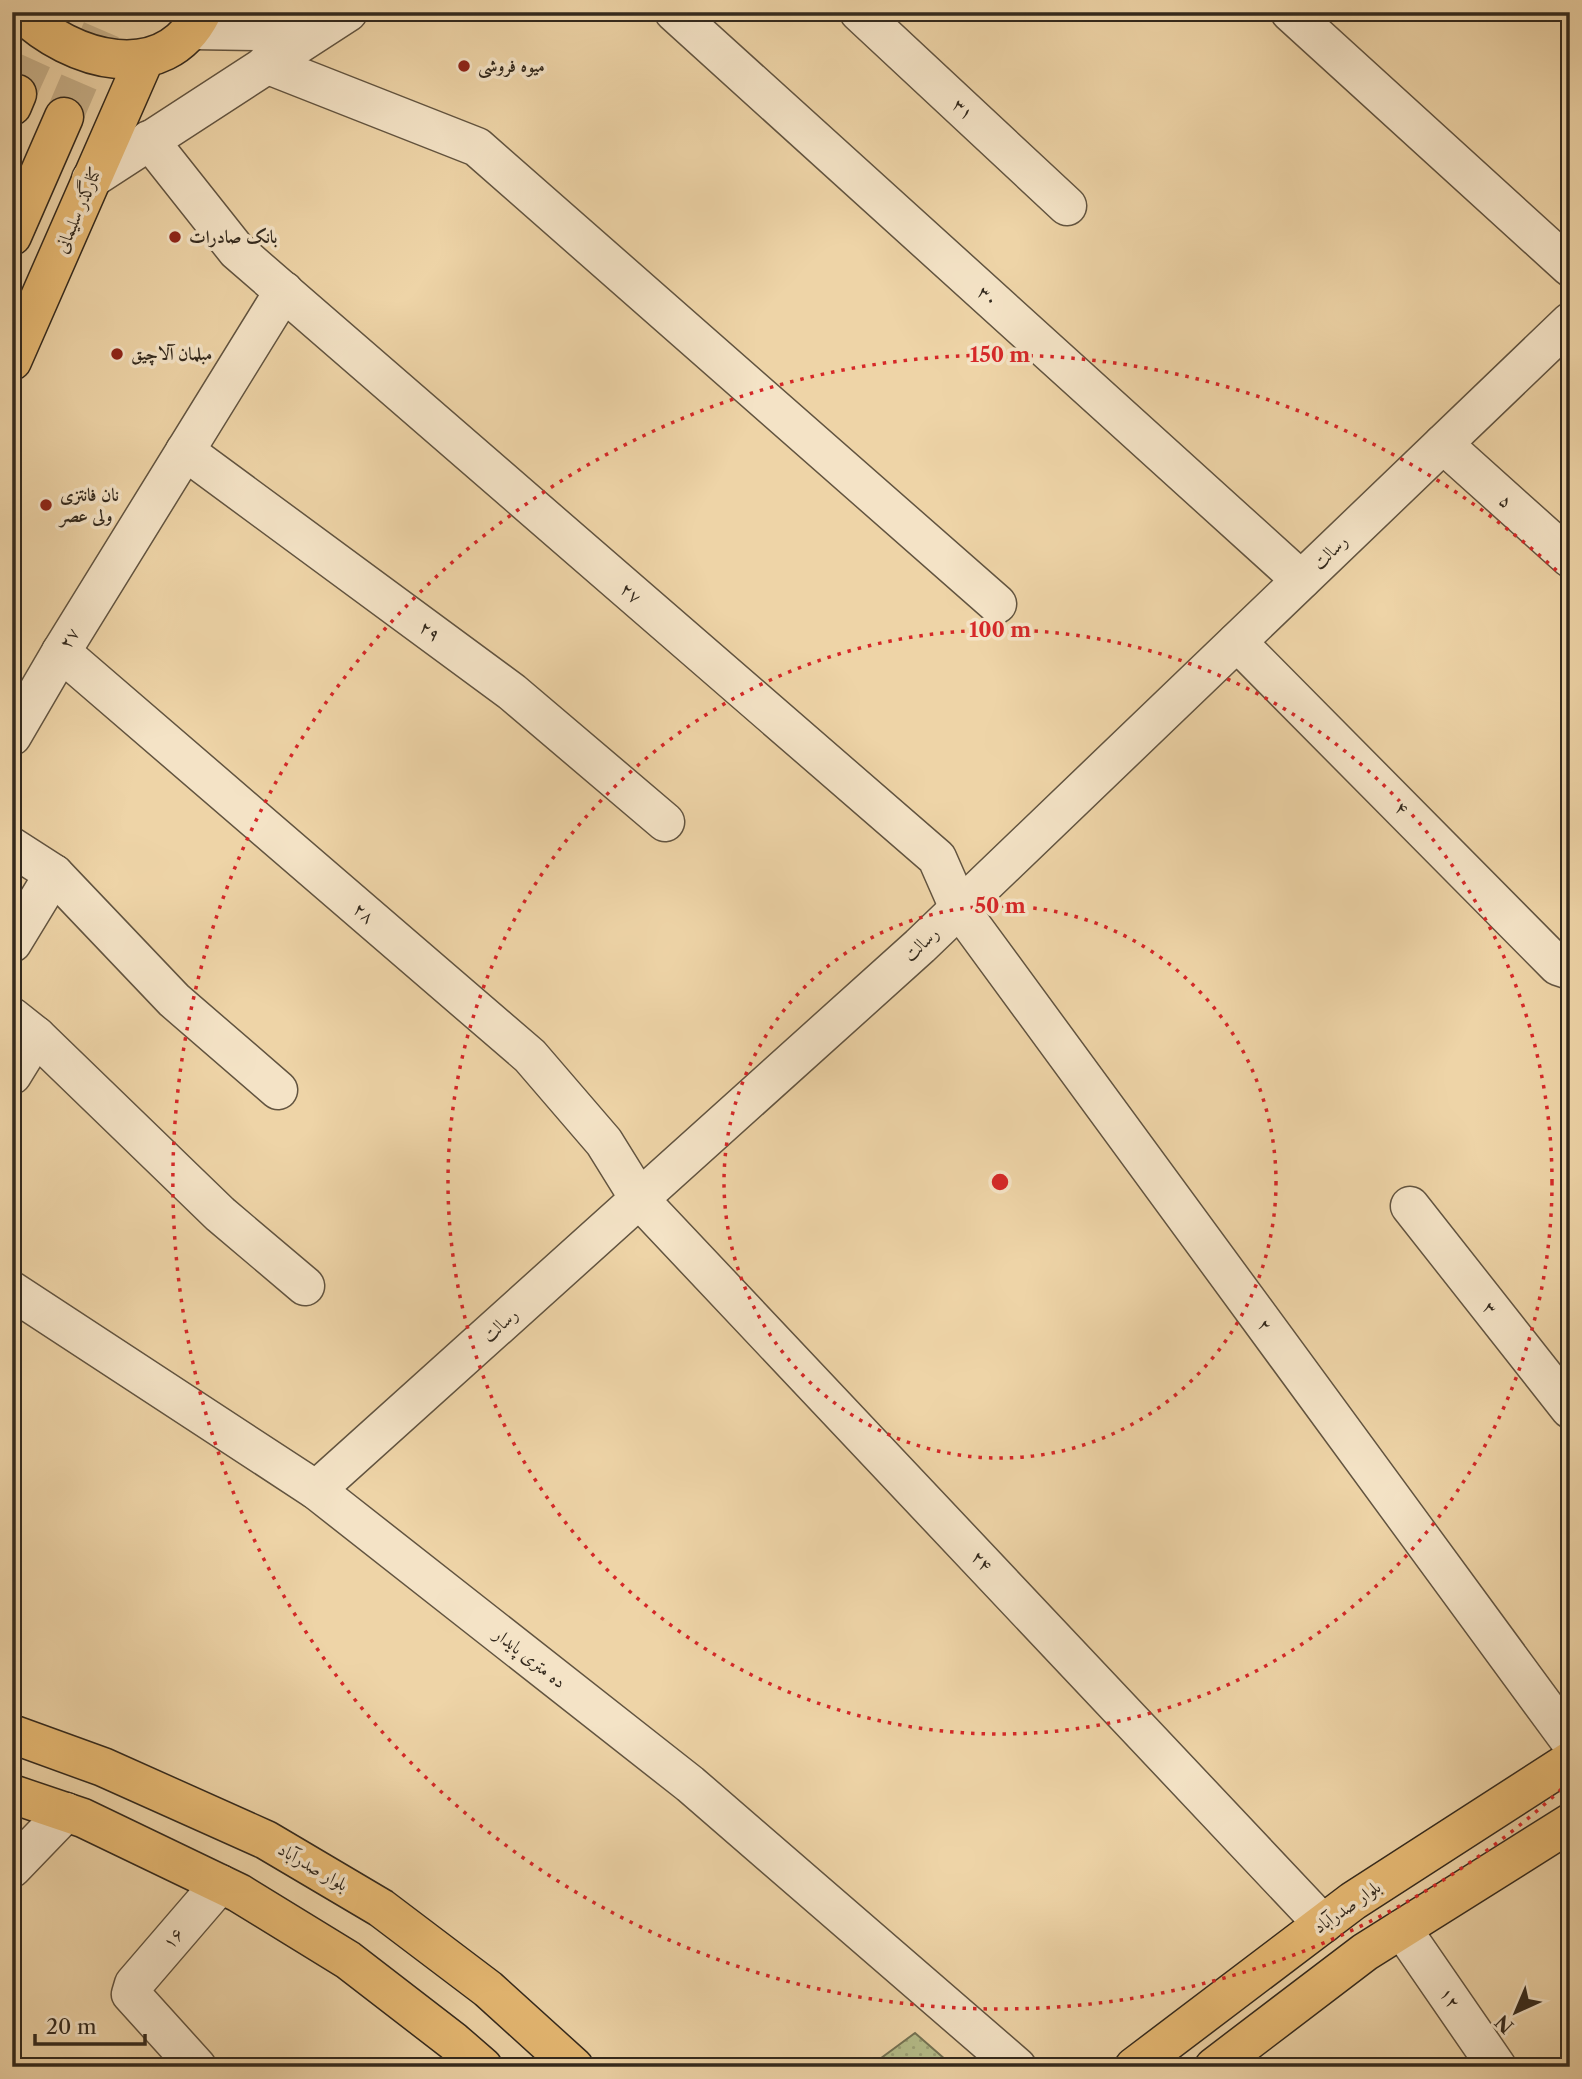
<svg xmlns="http://www.w3.org/2000/svg" width="1582" height="2079" viewBox="0 0 1582 2079" font-family="'Libre Caslon Text',Amiri,serif">
  <style>
    .grass { fill: url(#grass-dots); stroke: #747354; stroke-width: 2 }
    .lines { fill: none; stroke-linecap: round; stroke-linejoin: round }
    .major-tunnel { stroke: #c9b28b; stroke-width: 38; stroke-dasharray: 38 19; stroke-linecap: butt }
    .minor-casing { stroke: #625440; stroke-width: 41 }
    .major-casing { stroke: #33291d; stroke-width: 41 }
    .minor { stroke: #f4e3c6; stroke-width: 38 }
    .major { stroke: #e7ba74; stroke-width: 38 }
    .ring { fill: none; stroke: #d62828; stroke-width: 3.5; stroke-dasharray: 3.5 7 }
    .poi-dot { fill: #8f2418; stroke: #f4e3c6; stroke-width: 2.5 }
    .labels { text-anchor: middle; stroke-width: 7; stroke-linejoin: round; paint-order: stroke }
    .poi-label { font-size: 18px; font-weight: bold; fill: #33291d; stroke: #f4e3c6; text-anchor: start }
    .street-label { font-size: 18px; fill: #33291d; stroke: #f4e3c6 }
    .centre { fill: #d62828; stroke: #f4e3c6; stroke-width: 3.5 }
    .ring-label { font-size: 21px; text-anchor: middle; font-weight: bold; fill: #d62828; stroke: #f4e3c6; stroke-width: 7; stroke-linejoin: round; paint-order: stroke }
  </style>
  <defs>
    <pattern id="grass-dots" width="8" height="8" patternUnits="userSpaceOnUse" patternTransform="scale(1.75)"><rect width="8" height="8" fill="#b5bd8a"/><path d="M2 2h.1M6 6h.1" fill="none" stroke="#9ca277" stroke-width="1.8" stroke-linecap="round"/></pattern>
  </defs>
  <rect width="100%" height="100%" fill="#eed4a7"/>
  <filter id="stains"><feTurbulence type="fractalNoise" baseFrequency=".00286" numOctaves="4"/><feColorMatrix values="0 0 0 0 .2 0 0 0 0 .09 0 0 0 0 .02 0 0 0 .5 -.17"/></filter>
  <radialGradient id="worn" r=".72"><stop offset=".6" stop-color="#630" stop-opacity="0"/><stop offset="1" stop-color="#630" stop-opacity=".3"/></radialGradient>
  <!-- grass -->
  <path class="grass" d="M915,2033L954,2067H869Z"/>
  <g class="lines">
    <!-- major-tunnel -->
    <g class="major-tunnel">
      <path d="M17,94L54,12"/>
      <path d="M64,117L109,12"/>
    </g>
    <!-- minor casing -->
    <g class="minor-casing">
      <g id="minor">
        <path d="M674,12L1301,580"/>
        <path d="M859,12L1067,206"/>
        <path d="M1290,12L1570,267"/>
        <path d="M193,30L314,32"/>
        <path d="M266,64L477,147L997,604"/>
        <path d="M149,140L237,251L937,858L959,908L1570,1741"/>
        <path d="M91,179L348,12"/>
        <path d="M1443,444L1570,558"/>
        <path d="M185,451L512,692L665,822"/>
        <path d="M1237,642L1558,966L1570,970"/>
        <path d="M61,652L530,1056L604,1142L640,1200L1323,1924"/>
        <path d="M12,736L61,652L284,291"/>
        <path d="M12,847L54,874L174,1000L278,1090"/>
        <path d="M12,943L54,874"/>
        <path d="M12,1017L36,1036L12,1075"/>
        <path d="M36,1036L220,1214L305,1286"/>
        <path d="M1410,1206L1570,1409"/>
        <path d="M12,1291L316,1490L690,1784L1017,2067"/>
        <path d="M316,1490L920,946L1570,322"/>
        <path d="M12,1868L66,1812"/>
        <path d="M1402,1929L1497,2067"/>
        <path d="M197,2067L131,1994L134,1984L220,1884"/>
      </g>
    </g>
    <!-- major casing -->
    <g class="major-casing">
      <g id="major">
        <path d="M21,12C71,61 164,88 202,12"/>
        <path d="M12,106L17,94"/>
        <path d="M12,236L64,117"/>
        <path d="M12,361L144,60"/>
        <path d="M12,1734L103,1767L266,1840L381,1908L488,1989L574,2067"/>
        <path d="M12,1794L83,1818L239,1893L348,1960L453,2041L483,2067"/>
        <path d="M1134,2067L1353,1901L1570,1761"/>
        <path d="M1214,2067L1365,1952L1570,1823"/>
      </g>
    </g>
    <!-- minor -->
    <use href="#minor" class="minor"/>
    <!-- major -->
    <use href="#major" class="major"/>
  </g>
  <!-- distance rings -->
  <g class="ring">
    <circle cx="1000" cy="1182" r="276"/>
    <circle cx="1000" cy="1182" r="552"/>
    <path d="M1569 1782A827 827 0 1 1 1569 582"/>
  </g>
  <!-- markers -->
  <g class="poi-dot">
    <circle cx="464" cy="66" r="7"/>
    <circle cx="175" cy="237" r="7"/>
    <circle cx="117" cy="354" r="7"/>
    <circle cx="46" cy="505" r="7"/>
  </g>
  <g class="labels">
    <!-- poi labels -->
    <g class="poi-label">
      <text x="478" y="72">میوه فروشی</text>
      <text x="189" y="243">بانک صادرات</text>
      <text x="131" y="360">مبلمان آلاچیق</text>
      <text x="60" y="501">نان فانتزی<tspan x="60" dy="21">ولی عصر</tspan></text>
    </g>
    <!-- street labels -->
    <g class="street-label">
      <text transform="translate(963 109) rotate(43)" y="6">۳۱</text>
      <text transform="translate(78 210) rotate(-67)" y="6">کنارگذر سلیمانی</text>
      <text transform="translate(988 296) rotate(42)" y="6">۳۰</text>
      <text transform="translate(1506 501) rotate(42)" y="6">۵</text>
      <text transform="translate(1330 552) rotate(-44)" y="6">رسالت</text>
      <text transform="translate(631 593) rotate(41)" y="6">۲۷</text>
      <text transform="translate(430 631) rotate(37)" y="6">۲۹</text>
      <text transform="translate(69 638) rotate(-58)" y="6">۲۷</text>
      <text transform="translate(1402 808) rotate(45)" y="6">۴</text>
      <text transform="translate(364 913) rotate(41)" y="6">۲۸</text>
      <text transform="translate(921 944) rotate(-43)" y="6">رسالت</text>
      <text transform="translate(1490 1308) rotate(52)" y="6">۳</text>
      <text transform="translate(500 1325) rotate(-42)" y="6">رسالت</text>
      <text transform="translate(1265 1325) rotate(54)" y="6">۲</text>
      <text transform="translate(982 1561) rotate(47)" y="6">۲۴</text>
      <text transform="translate(530 1658) rotate(38)" y="6">ده متری پایدار</text>
      <text transform="translate(313 1867) rotate(30)" y="6">بلوار صدرآباد</text>
      <text transform="translate(1347 1907) rotate(-35)" y="6">بلوار صدرآباد</text>
      <text transform="translate(173 1938) rotate(-49)" y="6">۱۶</text>
      <text transform="translate(1450 1998) rotate(55)" y="6">۱۲</text>
    </g>
  </g>
  <circle cx="1000" cy="1182" r="10" class="centre"/>
  <g class="ring-label">
    <text x="1000" y="362">150 m</text>
    <text x="1000" y="637">100 m</text>
    <text x="1000" y="913">50 m</text>
  </g>
  <!-- margin -->
  <rect width="1582" height="2079" fill="none" stroke="#eed4a7" stroke-width="42"/>
  <rect x="14" y="14" width="1554" height="2051" fill="none" stroke="#33291d" stroke-width="3.5"/>
  <rect x="21" y="21" width="1540" height="2037" fill="none" stroke="#33291d" stroke-width="2"/>
  <!-- north arrow -->
  <g transform="translate(1516 2012) rotate(224)" stroke="#f4e3c6" stroke-width="5" paint-order="stroke">
  <path d="M0-5L12 26L0 18L-12 26Z" fill="#33291d"/>
  <text y="-10" font-size="19" font-weight="bold" text-anchor="middle" fill="#33291d">N</text>
  </g>
  <!-- scale -->
  <path d="M35 2034v10h110v-10" fill="none" stroke="#33291d" stroke-width="3.5"/>
  <text x="46" y="2034" font-size="21" fill="#33291d" stroke="#f4e3c6" stroke-width="5" paint-order="stroke">20 m</text>
  <rect width="100%" height="100%" filter="url(#stains)"/>
  <rect width="100%" height="100%" fill="url(#worn)"/>
</svg>
